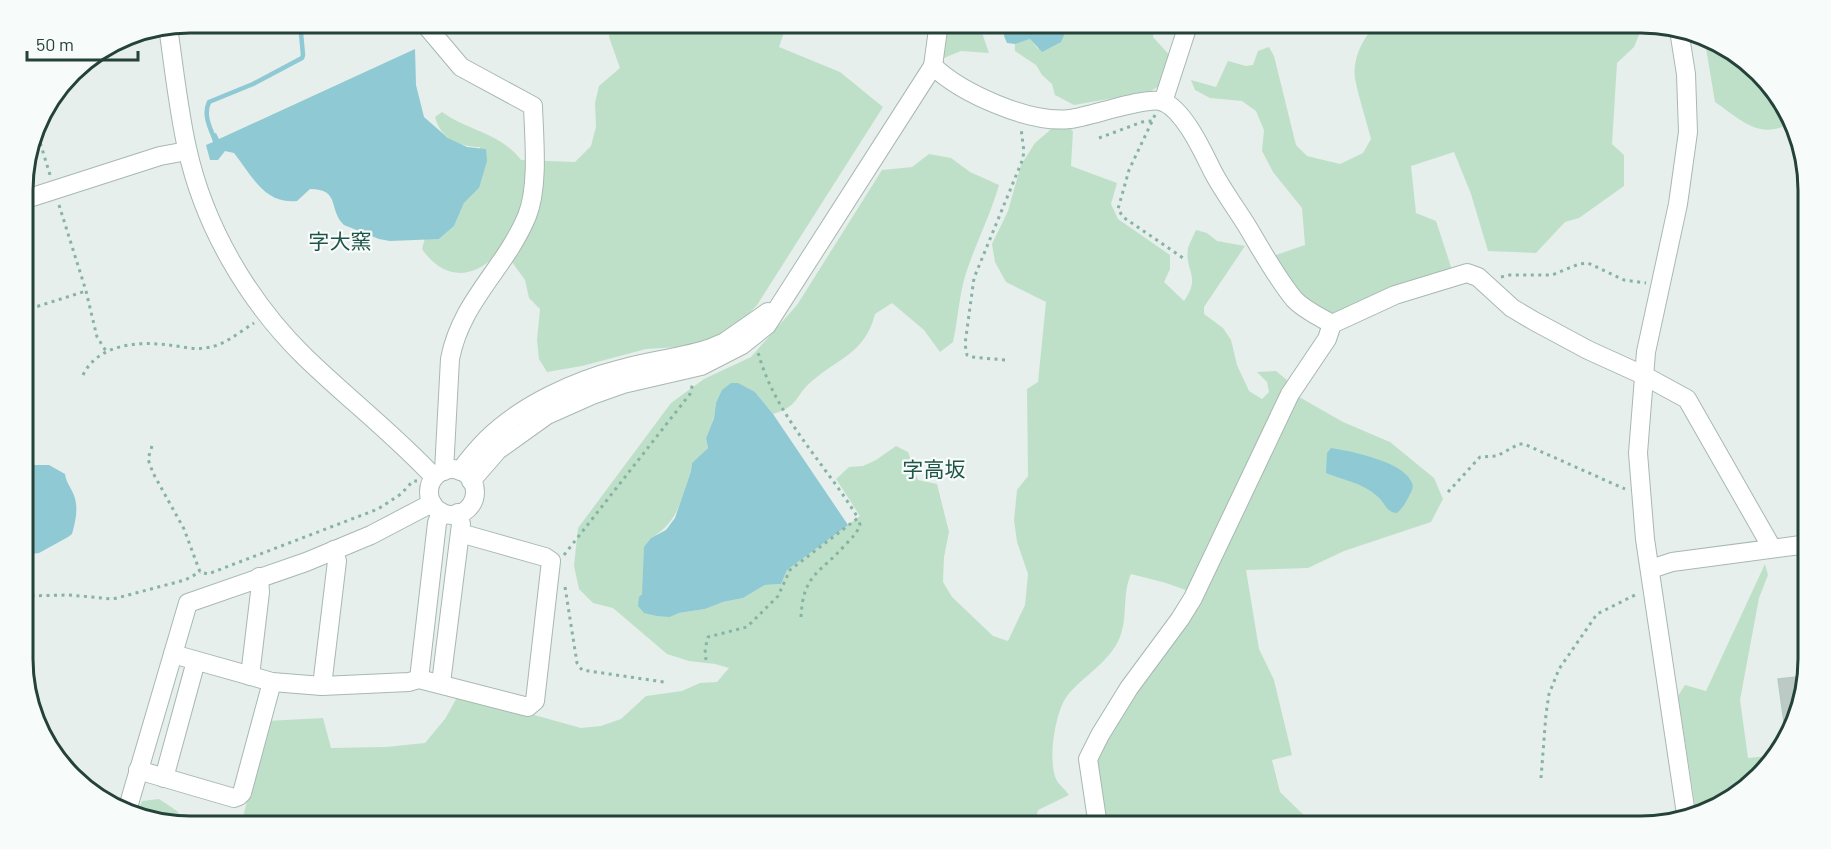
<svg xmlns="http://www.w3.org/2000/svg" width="1831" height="849" viewBox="0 0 1831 849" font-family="Barlow,'Noto Sans JP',sans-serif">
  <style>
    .green { fill: #bfe0c8 }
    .water { fill: #8ec9d4 }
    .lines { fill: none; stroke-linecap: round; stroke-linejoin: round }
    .stream { stroke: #8ec9d4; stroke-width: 4.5 }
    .building { fill: #bbcac4; stroke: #b8c9c2; stroke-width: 1.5 }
    .minor-casing { stroke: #a8b8b2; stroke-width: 20 }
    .path { stroke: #86b3a5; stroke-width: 3; stroke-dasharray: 3 4.5; stroke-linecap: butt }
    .minor { stroke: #fff; stroke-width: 18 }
    .labels { text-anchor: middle; stroke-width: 4.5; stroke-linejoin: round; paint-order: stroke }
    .quarter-label { font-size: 21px; fill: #1f5548; stroke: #f7fbf9 }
    .rim { fill: none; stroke: #24423a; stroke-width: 3 }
  </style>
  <rect width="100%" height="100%" fill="#e6efeb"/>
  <!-- green -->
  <g class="green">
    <path d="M1155,22L1153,37L1172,58L1163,84L1149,92L1074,105L1055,95L1052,84L1042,75L1036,65L1015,51V44L1030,39L1038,49L1065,33V23Z"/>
    <path d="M610,23H787L779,47L840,72L883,107L757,305L732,331L695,346L646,349L582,366L547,372L539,359L537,340L540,309L529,298L525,280L512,262L495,256C470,281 442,278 422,249L425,238L439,239L454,226L464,203L479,188L480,147C459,147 440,138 435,117L442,112C468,131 501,133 521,160L575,162L591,146L596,127L595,103L599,86L620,68L609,37Z"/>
    <path d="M946,23H986L980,27L989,53L961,51L944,58L942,41Z"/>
    <path d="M1381,23H1644L1634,47L1617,63L1612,144L1624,155V186L1579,218L1565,222L1536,253L1488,251L1471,194L1454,152L1411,166L1416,213L1436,221L1452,270L1337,317L1303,297L1273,256L1305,245L1302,208L1273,172L1262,151L1264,130L1256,111L1242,101L1210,98L1195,90L1191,80L1216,87L1228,61L1246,66L1253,65L1258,51L1269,47L1274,56L1296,145L1307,156L1340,164L1363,153L1371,139C1366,119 1359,99 1355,79C1352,59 1364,32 1381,23Z"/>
    <path d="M1713,41L1774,88L1789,124C1758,140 1740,119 1715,102L1706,48Z"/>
    <path d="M1056,125H1066L1073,131L1071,166L1117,183L1111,204L1118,219L1170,255V269L1164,282L1184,301C1202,276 1184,271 1188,248C1190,242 1194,235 1196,230L1207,233L1217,241L1245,246L1204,307V314L1223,328L1231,340L1237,365L1249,391L1262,399L1269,392L1267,382L1257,372L1276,371L1287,380L1286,389L1191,592L1166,583L1131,574C1122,594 1128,617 1120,637C1110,662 1083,676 1067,696C1055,712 1047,763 1057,781C1060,786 1066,790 1069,795L1038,810L1034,826H346L272,819L267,826H219L234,818L243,817L267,721L323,718L331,748L386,747L425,743L445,719L459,694L581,728L601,726L621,719L646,696L682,691L700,683L717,682L729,668L715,664L689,661L667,654L613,608L593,603L579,589L574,566L578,528L671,403L704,379L751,357L797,305L882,170L912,167L929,154L951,158L970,172L999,185C990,216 976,243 966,273C959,295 958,320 953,342L940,352L924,330L892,303L875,314C865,353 839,358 812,381C794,396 800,406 773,414L755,392L716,403L714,417L706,438L708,448L692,463L691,471C680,499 680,521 651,538L642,594L639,598L670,617L679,613L705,609L723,602L743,598L765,585L781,584L787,570L860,516L836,479L849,467L863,466L876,460L896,446L908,452L918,480L937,484L949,532L944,557L943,582L952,597L993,636L1008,641L1025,605L1028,574L1017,542L1014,520L1017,490L1028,476L1027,389L1038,382L1046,302L1006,282L995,262L992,244L1008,211L1021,165L1035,143Z"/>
    <path d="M1294,394L1343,422L1390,442L1434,478L1443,499L1431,522L1344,551L1308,568L1246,570L1259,649L1274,680L1292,755L1272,760L1280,792L1315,826H1103L1092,759L1149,670Z"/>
    <path d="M1765,564L1768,575L1759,598L1740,700L1748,758L1769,756L1735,798L1696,811L1678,696L1685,685L1706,691Z"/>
    <path d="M159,799L177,811L189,826L136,816L142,801Z"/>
  </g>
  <!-- water -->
  <g class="water">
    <path d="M1007,23H1065V33L1061,42L1042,52L1030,39L1015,44L1007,43L1004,36Z"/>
    <path d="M415,49L416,85L424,117L448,138L467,147L486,149L487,161L479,188L464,203L454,226L439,239L390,241L379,239L344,225C328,210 341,189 310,189L297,201C264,205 251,174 234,153L225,151L218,160H210L206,145L213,142L211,135L216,133L219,139Z"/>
    <path d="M731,383H738L755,392L773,414L848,525L787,570L781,584L765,585L743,598L723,602L705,609L679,613L670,617L657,616L644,613L638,606L639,597L642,594L644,547L651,538L666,530L675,518L691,471L692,463L708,448L706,438L714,418L716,403L722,390Z"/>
    <path d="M1331,448C1350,451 1401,461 1411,481C1415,487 1411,492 1408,498C1405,504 1402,509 1397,513C1385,512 1386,503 1377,496C1363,483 1343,480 1326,473L1327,453Z"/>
    <path d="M34,465H49L65,474C66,482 70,486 73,493C79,506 76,520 72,534L68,537L39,553L24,555V477Z"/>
  </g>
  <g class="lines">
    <!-- stream -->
    <path class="stream" d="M215,140C210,128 203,115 209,102L253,84L302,58L303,55L300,22"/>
  </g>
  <!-- building -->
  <path class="building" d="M1805,676L1796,724L1786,736L1778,679Z"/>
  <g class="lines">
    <!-- minor casing -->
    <g class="minor-casing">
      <g id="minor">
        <path d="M423,22L461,67L533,106C534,138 539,186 527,216C505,269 461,301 450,359L444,471"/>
        <path d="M168,27C174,67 178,108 187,148C204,226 248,301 304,356C346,397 394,434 434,477"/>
        <path d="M1679,30L1686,74L1688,132L1678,204L1646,352L1638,453L1645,539L1686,814"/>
        <path d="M933,66C961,93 1030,124 1070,119C1090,117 1148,95 1164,102C1185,112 1203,152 1213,172C1223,191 1236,208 1247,226C1262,251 1276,277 1294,299C1304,310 1320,317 1332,324"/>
        <path d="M1163,102L1189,22"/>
        <path d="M23,200L160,156L187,151"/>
        <circle cx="452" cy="492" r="23"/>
        <path d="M460,471C468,460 477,449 487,439C522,405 574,381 621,369C651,360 682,358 711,348L725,342L768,312"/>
        <path d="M471,481L498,450L547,415L592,395L623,384L701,366L742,345L767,325L933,66L939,22"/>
        <path d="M1651,569L1672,562L1808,544"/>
        <path d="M173,654L272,682L322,686L409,682L419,679L528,707L535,701L551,561L545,557L460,533"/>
        <path d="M250,676L260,592L259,577"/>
        <path d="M419,679L437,523L441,512"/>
        <path d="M441,683L461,524L458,513"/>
        <path d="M322,686L337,561L334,550"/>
        <path d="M138,770L234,798L239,796L242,793L272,682"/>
        <path d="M164,778L196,661"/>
        <path d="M126,814L188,603L306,562L371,535L432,503"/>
        <path d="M1098,826L1088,759L1100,735L1129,688L1180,619L1193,598L1290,394L1327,339L1332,324L1395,295L1467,273L1478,277L1512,308L1534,321L1588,350L1643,375L1687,399L1772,548"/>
      </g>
    </g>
    <!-- path -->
    <g class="path">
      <path d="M1337,27L1357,22"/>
      <path d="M1155,115L1129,170L1118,209L1123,217L1186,260"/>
      <path d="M36,129L50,175"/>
      <path d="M1099,138L1142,122L1152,121"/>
      <path d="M59,205L86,291L97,337L106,351"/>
      <path d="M1501,277L1510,275H1552L1579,264L1588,263L1624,280L1646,283"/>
      <path d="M23,311L86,291"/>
      <path d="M1005,360L971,357L967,355L965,344L974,278L1022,161L1024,152L1021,128"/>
      <path d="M83,375C98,344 138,341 168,345C180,346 193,350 205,348C224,346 238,333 254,323"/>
      <path d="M152,446L148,459L153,473L184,529L200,572L208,574L378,509L401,494L413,481H417"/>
      <path d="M1448,492L1480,457L1497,456L1519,444H1524L1625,489"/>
      <path d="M564,555L690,394L693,383"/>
      <path d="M565,587L577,663L582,670L664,682"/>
      <path d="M24,596L69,595L113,599L185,580L200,572"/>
      <path d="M801,617C803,573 821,573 846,544C852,538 857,533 860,525L858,518"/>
      <path d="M706,660L705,649L708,637L747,627L778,596L790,570L858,518C825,463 775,416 758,352"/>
      <path d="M1541,778L1546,714L1549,694L1559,669L1597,614L1637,594"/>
      <path d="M1324,819L1326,826"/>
      <path d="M1661,823L1669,812"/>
    </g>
    <!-- minor -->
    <use href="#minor" class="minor"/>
  </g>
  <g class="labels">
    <!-- quarter labels -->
    <g class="quarter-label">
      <text x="340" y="249">字大窯</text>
      <text x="934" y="477">字高坂</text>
    </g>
  </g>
  <!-- crop -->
  <path d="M0 0H1831V849H0ZM190 33H1641A157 157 0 0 1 1798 190V659A157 157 0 0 1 1641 816H190A157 157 0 0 1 33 659V190A157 157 0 0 1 190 33Z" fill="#f7fbf9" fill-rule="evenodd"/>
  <path class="rim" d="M190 33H1641A157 157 0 0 1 1798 190V659A157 157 0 0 1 1641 816H190A157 157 0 0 1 33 659V190A157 157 0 0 1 190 33Z"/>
  <!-- scale -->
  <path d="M27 51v9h111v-9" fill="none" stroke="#24423a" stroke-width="3"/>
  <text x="36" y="51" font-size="18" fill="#24423a" stroke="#f7fbf9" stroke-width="4.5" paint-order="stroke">50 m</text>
</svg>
